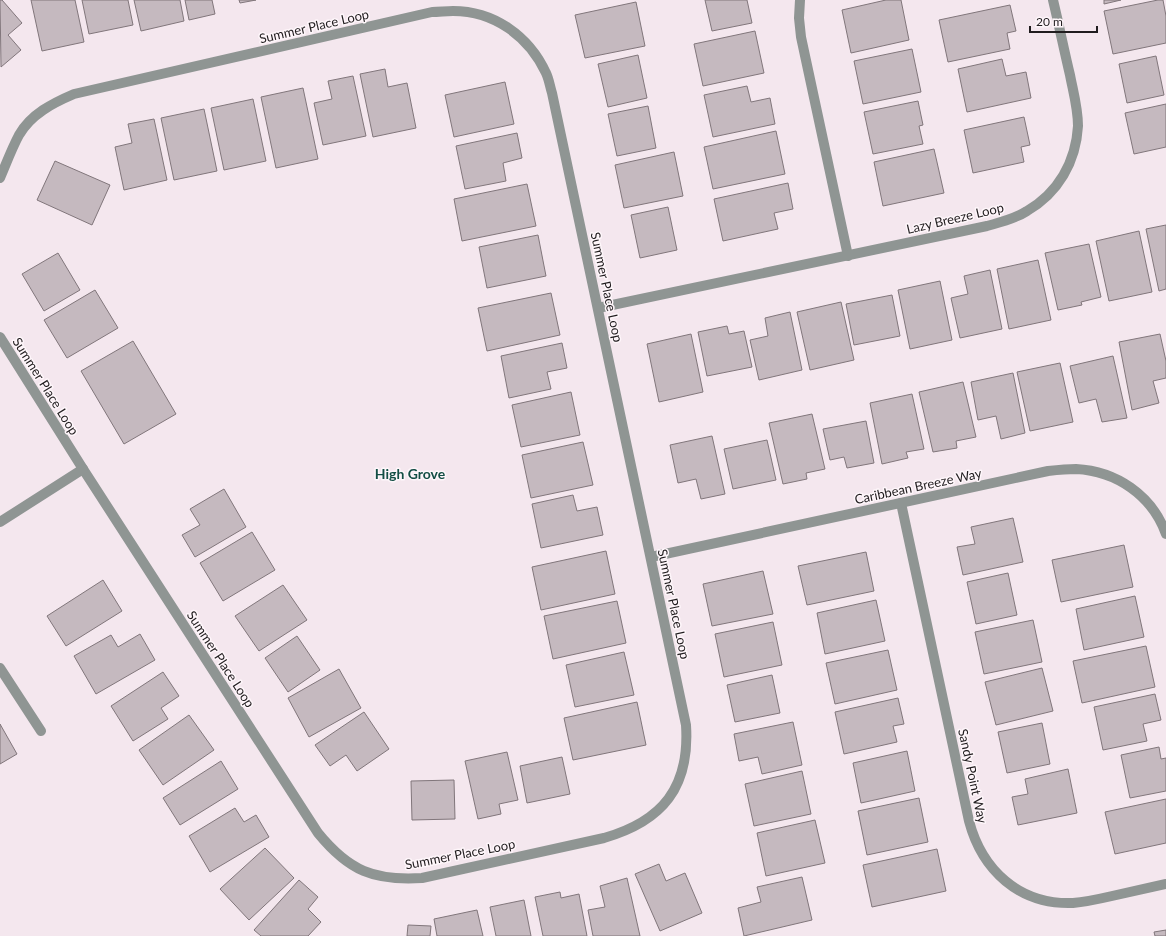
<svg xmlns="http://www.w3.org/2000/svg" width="1166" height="936" viewBox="0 0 1166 936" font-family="Lato,sans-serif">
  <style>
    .building { fill: #c5b9bf; stroke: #81767b }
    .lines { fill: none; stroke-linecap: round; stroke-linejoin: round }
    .service { stroke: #8f9593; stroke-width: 10 }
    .minor { stroke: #8f9593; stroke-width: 10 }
    .labels { text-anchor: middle; stroke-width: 3; stroke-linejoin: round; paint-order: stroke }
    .street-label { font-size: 13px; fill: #201c1e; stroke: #fef6fa }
    .neighbourhood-label { font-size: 14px; font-weight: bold; fill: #144e45; stroke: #fef6fa }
  </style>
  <rect width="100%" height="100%" fill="#f4e7ee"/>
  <!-- building -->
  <g class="building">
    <path d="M0,0H2L22,23L8,35L21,50L1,67Z"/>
    <path d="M31,0H75L84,42L42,51Z"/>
    <path d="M82,0H128L133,25L89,34Z"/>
    <path d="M134,0H180L184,21L141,31Z"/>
    <path d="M185,0H212L215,14L189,20Z"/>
    <path d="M239,0H256L240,3Z"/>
    <path d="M705,0H747L752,23L712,31Z"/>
    <path d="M886,0H901L909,40L851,53L842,10Z"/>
    <path d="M1104,0H1121L1104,4Z"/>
    <path d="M1158,0H1163L1166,16V43L1113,54L1104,11Z"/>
    <path d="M636,2L645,46L585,58L575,15Z"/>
    <path d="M1010,5L1016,31L1007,33L1010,49L948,62L939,20Z"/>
    <path d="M755,31L764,73L703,86L694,44Z"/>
    <path d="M912,49L921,92L863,104L854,61Z"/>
    <path d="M638,55L647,98L608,107L598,64Z"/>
    <path d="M1156,56L1164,95L1127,103L1119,64Z"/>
    <path d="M1002,59L1006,76L1026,72L1031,98L967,112L958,69Z"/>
    <path d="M385,69L388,87L407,83L416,128L373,137L360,74Z"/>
    <path d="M353,76L366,136L323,145L314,103L332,99L328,81Z"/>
    <path d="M505,82L514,124L454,137L445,95Z"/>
    <path d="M747,86L751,102L770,98L775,124L713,137L704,95Z"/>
    <path d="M303,88L318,159L276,168L261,97Z"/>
    <path d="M253,99L266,161L224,170L211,108Z"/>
    <path d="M918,101L923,125L919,126L923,144L873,154L864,112Z"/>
    <path d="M1166,104V147L1134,154L1125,113Z"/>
    <path d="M648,106L656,148L617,156L608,114Z"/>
    <path d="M204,109L217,171L174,180L161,118Z"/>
    <path d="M1024,117L1030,145L1021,147L1024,162L973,173L964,130Z"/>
    <path d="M154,119L167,180L124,190L115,147L132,143L128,124Z"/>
    <path d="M776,131L785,174L713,189L704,147Z"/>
    <path d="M517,133L522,158L503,163L506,181L465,189L456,146Z"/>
    <path d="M934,149L944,193L883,206L874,162Z"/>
    <path d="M674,152L683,196L624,208L615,165Z"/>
    <path d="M55,161L110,185L92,225L37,200Z"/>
    <path d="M788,183L793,209L774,213L778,229L723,241L714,199Z"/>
    <path d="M527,184L536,226L462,241L454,199Z"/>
    <path d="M668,207L677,250L640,258L631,215Z"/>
    <path d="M1166,225V289L1159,291L1146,229Z"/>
    <path d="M1139,231L1152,292L1109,301L1096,241Z"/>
    <path d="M538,235L546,276L487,288L479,247Z"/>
    <path d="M1089,244L1101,297L1081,302L1082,305L1058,310L1045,253Z"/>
    <path d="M58,253L80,290L44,311L22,274Z"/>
    <path d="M1038,260L1051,320L1009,329L997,269Z"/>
    <path d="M990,270L1002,329L960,338L951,298L968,294L964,276Z"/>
    <path d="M940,281L952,340L910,349L898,290Z"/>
    <path d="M95,290L118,328L67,358L44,320Z"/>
    <path d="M551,293L560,335L487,351L478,308Z"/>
    <path d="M892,295L900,336L854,345L846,304Z"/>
    <path d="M841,302L854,360L810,370L797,312Z"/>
    <path d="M790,312L802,370L759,380L750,340L768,336L765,318Z"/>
    <path d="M727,326L729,334L744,331L752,367L707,376L698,332Z"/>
    <path d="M691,334L703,392L659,402L647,344Z"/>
    <path d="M1160,334L1166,361V378L1153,381L1159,403L1132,410L1119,342Z"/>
    <path d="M133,341L176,414L124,444L81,371Z"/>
    <path d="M562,343L567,368L547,372L551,389L509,398L501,356Z"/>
    <path d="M1113,356L1127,418L1102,422L1096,399L1079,403L1070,366Z"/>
    <path d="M1060,363L1073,422L1030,431L1017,372Z"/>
    <path d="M1013,373L1025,433L1001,439L996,416L978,420L971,382Z"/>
    <path d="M963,382L976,437L956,441L957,448L933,452L919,392Z"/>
    <path d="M571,392L580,435L521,447L512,405Z"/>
    <path d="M912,394L924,449L906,452L908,458L882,464L870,403Z"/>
    <path d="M812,414L825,469L806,473L807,479L783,484L769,423Z"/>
    <path d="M866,421L874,463L847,468L844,457L830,460L823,429Z"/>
    <path d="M712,436L725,494L701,499L696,479L678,483L670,445Z"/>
    <path d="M767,440L776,480L733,489L724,449Z"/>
    <path d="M583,442L593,485L531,498L522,455Z"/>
    <path d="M224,489L246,527L195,557L182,535L200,525L190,509Z"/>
    <path d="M573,495L577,511L597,507L603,535L541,548L532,504Z"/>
    <path d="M1013,518L1023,562L963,575L957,547L975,544L971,527Z"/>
    <path d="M252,532L275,570L223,601L200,563Z"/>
    <path d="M1124,545L1133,587L1061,602L1052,560Z"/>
    <path d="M606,551L615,594L541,610L532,567Z"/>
    <path d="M866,552L874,591L807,605L798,566Z"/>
    <path d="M763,571L773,614L712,626L703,584Z"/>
    <path d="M1008,573L1017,615L976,624L967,582Z"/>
    <path d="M103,580L122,611L66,646L47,616Z"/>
    <path d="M283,585L307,620L259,651L235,616Z"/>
    <path d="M1135,596L1144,637L1084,650L1076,609Z"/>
    <path d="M876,600L885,641L825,654L817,613Z"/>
    <path d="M617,601L626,643L553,659L544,616Z"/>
    <path d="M1033,620L1042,662L984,674L975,632Z"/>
    <path d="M773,622L782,665L724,677L715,634Z"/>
    <path d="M140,634L155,660L96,694L74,656L111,635L118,647Z"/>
    <path d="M297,636L320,670L288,692L265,658Z"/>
    <path d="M1146,646L1155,687L1082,703L1073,661Z"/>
    <path d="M888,650L897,690L835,704L826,663Z"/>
    <path d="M624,652L634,695L575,707L566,665Z"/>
    <path d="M1042,668L1053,711L996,725L985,682Z"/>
    <path d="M339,669L361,708L309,737L288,698Z"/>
    <path d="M163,672L179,696L161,708L168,719L133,741L111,706Z"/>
    <path d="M772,675L780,713L735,722L727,685Z"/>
    <path d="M1155,694L1161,720L1143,724L1147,741L1103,750L1094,707Z"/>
    <path d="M898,698L904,724L893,726L897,742L844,754L835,712Z"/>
    <path d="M637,702L646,745L573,760L564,718Z"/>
    <path d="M364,712L389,749L357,771L346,755L330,766L315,745Z"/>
    <path d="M189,715L214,750L163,785L139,750Z"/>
    <path d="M793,722L802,765L762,774L758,757L739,761L734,734Z"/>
    <path d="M1042,723L1050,764L1007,773L998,732Z"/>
    <path d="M0,724L17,754L0,764Z"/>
    <path d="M1159,747L1161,759L1166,758V791L1130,798L1121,755Z"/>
    <path d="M907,751L915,791L861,803L853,763Z"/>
    <path d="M507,752L518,800L499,804L501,814L478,819L465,761Z"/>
    <path d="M562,757L570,794L527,803L520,766Z"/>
    <path d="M221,761L238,789L180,825L163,798Z"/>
    <path d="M1068,769L1077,813L1018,825L1012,797L1028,794L1025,779Z"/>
    <path d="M802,771L811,814L754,826L745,784Z"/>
    <path d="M454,780L455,819L412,820L411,781Z"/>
    <path d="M919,798L928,842L867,855L858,811Z"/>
    <path d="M1166,799V843L1115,854L1105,812Z"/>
    <path d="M235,808L244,822L256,815L269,837L210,872L189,836Z"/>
    <path d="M815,820L825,863L766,876L757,833Z"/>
    <path d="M265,848L294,878L249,920L220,889Z"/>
    <path d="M937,849L946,891L872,907L863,865Z"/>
    <path d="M659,864L666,881L685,873L702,913L660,931L635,874Z"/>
    <path d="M802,877L812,920L744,936L738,908L761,902L757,887Z"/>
    <path d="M627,878L640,936H593L588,910L605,907L600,886Z"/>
    <path d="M299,880L318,897L308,909L321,922L308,936H261L254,930Z"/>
    <path d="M560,892L561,898L579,894L587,936H543L535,897Z"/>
    <path d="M524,900L531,936H496L490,907Z"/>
    <path d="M477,910L483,936H437L434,919Z"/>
    <path d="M408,925L431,926L430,936H407Z"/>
    <path d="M1166,930V936H1155L1154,932Z"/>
  </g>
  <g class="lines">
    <!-- service -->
    <path class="service" d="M0,668L41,731"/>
    <!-- minor -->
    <g class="minor">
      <path d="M800,0L799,18L801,37L848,256"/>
      <path d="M0,178C6,164 12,148 19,135C31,114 53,103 74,94L432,12C439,12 446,11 453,11C494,11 529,36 546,73C549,79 550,87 552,93L686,725C690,787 663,821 604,838L422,878C374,881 349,871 318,833L83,469L0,337"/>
      <path d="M598,308L987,226C1001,222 1015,219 1027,211C1058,193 1076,162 1078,126C1078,108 1073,91 1070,75C1064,50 1059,25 1053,0"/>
      <path d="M901,503L969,821C982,870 1019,905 1073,903C1086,902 1099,899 1112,896C1130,892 1148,888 1166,884"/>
      <path d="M0,522L83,469"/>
      <path d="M651,557L1048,471C1057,470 1066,469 1076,469C1116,471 1152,495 1166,534"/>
    </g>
  </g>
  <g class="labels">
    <!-- street labels -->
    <g class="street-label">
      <text transform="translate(314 26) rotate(-13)" y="5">Summer Place Loop</text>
      <text transform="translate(955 218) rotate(-13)" y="5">Lazy Breeze Loop</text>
      <text transform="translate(607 287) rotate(78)" y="5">Summer Place Loop</text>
      <text transform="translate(46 386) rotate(58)" y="5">Summer Place Loop</text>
      <text transform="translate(918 486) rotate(-12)" y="5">Caribbean Breeze Way</text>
      <text transform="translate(674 604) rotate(78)" y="5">Summer Place Loop</text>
      <text transform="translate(221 659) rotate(57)" y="5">Summer Place Loop</text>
      <text transform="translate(973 776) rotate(78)" y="5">Sandy Point Way</text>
      <text transform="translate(460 854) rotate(-11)" y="5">Summer Place Loop</text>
    </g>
    <!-- neighbourhood labels -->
    <g class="neighbourhood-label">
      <text x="410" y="479">High Grove</text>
    </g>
  </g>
  <!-- scale -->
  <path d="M1030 26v6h67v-6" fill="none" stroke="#201c1e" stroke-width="2"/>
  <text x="1036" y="26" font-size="12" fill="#201c1e" stroke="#fef6fa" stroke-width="3" paint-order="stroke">20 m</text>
</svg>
